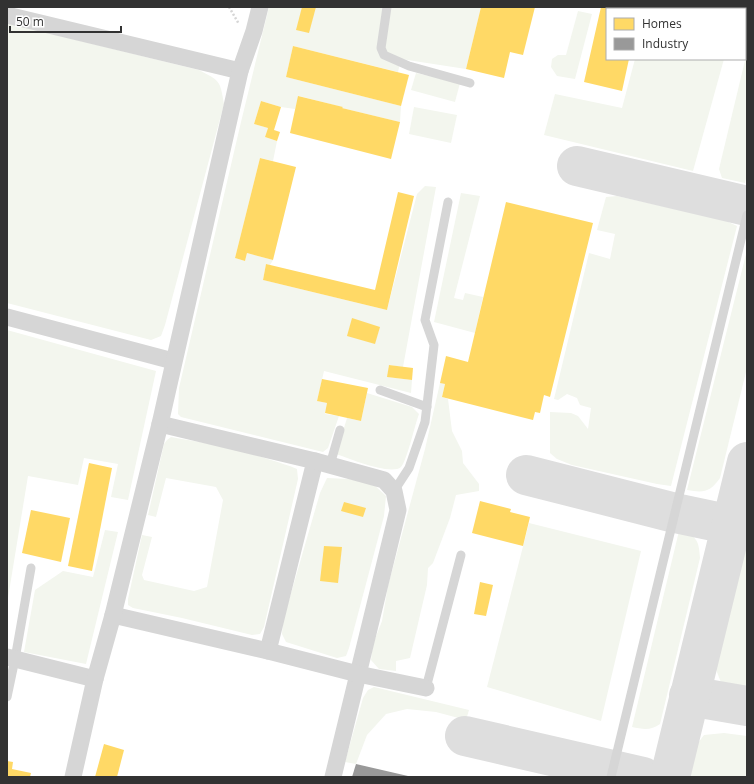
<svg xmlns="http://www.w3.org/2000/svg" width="754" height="784" viewBox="0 0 754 784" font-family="'Open Sans',sans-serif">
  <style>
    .green { fill: #f3f6ee }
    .homes { fill: #ffd966 }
    .industry { fill: #999 }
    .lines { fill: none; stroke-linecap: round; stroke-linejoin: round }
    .taxiway { stroke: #dedede; stroke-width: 40 }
    .path { stroke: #d6d6d6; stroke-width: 2.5; stroke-dasharray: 2 2; stroke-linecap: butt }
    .service { stroke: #d6d6d6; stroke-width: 9 }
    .minor { stroke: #d6d6d6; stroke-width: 17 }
  </style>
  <rect width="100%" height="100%" fill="#fff"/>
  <!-- green -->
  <g class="green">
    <path d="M269,7H481L466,69L401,59L398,72L293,46L286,77L401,106L400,122L342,108V107L299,96L295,109L281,107L261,101L254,124L268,128L265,137L277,141L273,161L260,158L235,258L245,261L247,253L273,260L270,265L266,264L263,280L387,310L417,194L425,186L436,187L403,367L389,365L388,377L412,380L411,393L324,371L317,401L327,403L325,414L339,416L328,448L323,452L181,417L178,414L179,388L241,122Z"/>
    <path d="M578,11L592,14L575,79L557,76L551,67L552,59L558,55H566Z"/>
    <path d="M7,23L199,70C220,81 220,80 224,104L165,325L161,336L151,340L7,303Z"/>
    <path d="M747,52V174L745,183L722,178L719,169Z"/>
    <path d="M635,59H724L693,171L544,135L555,94L622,108Z"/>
    <path d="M416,73L460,83L455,102L411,90Z"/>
    <path d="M414,107L457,115L451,143L409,134Z"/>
    <path d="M461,193L480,196L454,298L463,300L465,293L483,297L475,333L434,322Z"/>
    <path d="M617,196L724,220L737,226L671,486L657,484L572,465L557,459L550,453V412L571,413L578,416L588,429L591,408L580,405L577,398L567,394L558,400L554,399L589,253L610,259L615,234L597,230L606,197Z"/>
    <path d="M747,250V368L720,478C710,492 704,493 687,490Z"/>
    <path d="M7,330L156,371L128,500L111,497L118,464L84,458L78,485L28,476L7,604Z"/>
    <path d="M440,383L445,384L442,397L448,399L452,431L462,451L463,463L479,484V491L456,495L450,518L433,563L428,568L427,585L410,658L396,661V671L379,669L371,660L373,644L382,621L388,586L425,449Z"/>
    <path d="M367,393L412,407L419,414C415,424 407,461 401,467C391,476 348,458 336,454L347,418L361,421Z"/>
    <path d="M171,437C205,443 238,448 271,460C280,463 288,465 297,469L298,479L264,627L260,634L252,635L182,618L133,608L128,605V599L142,535L152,537L142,575L144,580L194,591L207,587L223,500L216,487L166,478L156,517L148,515L164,444L167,440Z"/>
    <path d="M327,478L349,479L372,483L386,496L384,516L349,648L346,656L337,658L286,642L282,634L283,621L320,493Z"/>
    <path d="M529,523L641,551L601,721L487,687Z"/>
    <path d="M105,530L118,532L86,664L24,652L35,590L63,571L93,577Z"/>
    <path d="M679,531C697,535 699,541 700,558L660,724C651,731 642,729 632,727Z"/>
    <path d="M747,532V693L722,685L715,667Z"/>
    <path d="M374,687L469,710L466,720L436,712L407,709L386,714L367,735L356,764L345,762L363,698L368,690Z"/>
    <path d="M724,733L747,736V777H689L698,743L704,735Z"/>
  </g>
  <!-- homes -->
  <g class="homes">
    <path d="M302,7H316L309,33L296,30Z"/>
    <path d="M481,7H535L523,55L510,52L504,78L466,69Z"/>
    <path d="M601,7H641L640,9H607V59H629L622,91L584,82Z"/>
    <path d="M293,46L409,75L401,106L286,77Z"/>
    <path d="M298,96L343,107L342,108L400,122L391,159L290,133Z"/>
    <path d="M261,101L281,107L274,130L280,132L277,141L265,137L268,128L254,124Z"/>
    <path d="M260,158L296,167L273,260L247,253L245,261L235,258Z"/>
    <path d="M398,192L414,196L387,310L263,280L266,264L375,290Z"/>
    <path d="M506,202L593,223L550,397L544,395L540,413L535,412L533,420L442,397L445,384L440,383L446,356L468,362Z"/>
    <path d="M352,318L380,327L375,344L347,336Z"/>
    <path d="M389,365L413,368L412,380L387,377Z"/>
    <path d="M322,379L368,388L361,421L325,413L327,403L317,401Z"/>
    <path d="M89,463L112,468L92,571L68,566Z"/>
    <path d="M480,501L511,509L510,512L530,517L523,546L472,533Z"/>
    <path d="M344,502L366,508L363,517L341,511Z"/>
    <path d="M31,510L70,518L61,562L22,553Z"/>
    <path d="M324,546L342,547L338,583L320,581Z"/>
    <path d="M480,582L493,585L486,616L474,614Z"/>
    <path d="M104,744L124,750L117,777H95Z"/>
    <path d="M7,761L13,762L12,769L31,773L30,777H7Z"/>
  </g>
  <!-- industry -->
  <path class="industry" d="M356,764L408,776V777H352Z"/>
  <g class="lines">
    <!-- taxiway -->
    <g class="taxiway">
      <path d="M577,166L747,206"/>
      <path d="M526,475L675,513L732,525"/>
      <path d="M689,696L747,706"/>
      <path d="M465,736L643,777"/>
      <path d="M670,777L747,462"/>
    </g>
    <!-- path -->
    <path class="path" d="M229,7L239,24"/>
    <!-- service -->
    <g class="service">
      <path d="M387,7L381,48L384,55L409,66L470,83"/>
      <path d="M380,390L427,407"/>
      <path d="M330,465L340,430"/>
      <path d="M394,491L409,468L425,422L434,345L425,320L448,202"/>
      <path d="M426,688L461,555"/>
      <path d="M7,697L15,659L31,568"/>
      <path d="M611,777L747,215"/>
    </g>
    <!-- minor -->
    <g class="minor">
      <path d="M7,15L240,71"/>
      <path d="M7,317L173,361"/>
      <path d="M160,424L315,461L268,651"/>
      <path d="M315,461L384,480L394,491L398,510L333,777"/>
      <path d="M113,615L268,651L358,674L426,688"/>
      <path d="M7,657L95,679"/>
      <path d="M73,777L95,679L113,615L160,424L240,71L254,31L260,7"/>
    </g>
  </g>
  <!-- border -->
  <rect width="754" height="784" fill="none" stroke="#323232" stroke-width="16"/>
  <!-- legend -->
  <rect x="606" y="8" width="140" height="52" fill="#ffffff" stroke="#adadad"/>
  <rect x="614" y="18" width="20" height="12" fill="#ffd966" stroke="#adadad"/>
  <text x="642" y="28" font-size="12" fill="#323232">Homes</text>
  <rect x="614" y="38" width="20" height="12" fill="#999999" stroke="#adadad"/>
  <text x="642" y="48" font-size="12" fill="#323232">Industry</text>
  <!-- scale -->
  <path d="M10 26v6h111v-6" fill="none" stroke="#323232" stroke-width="2"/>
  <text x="16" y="26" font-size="12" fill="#323232" stroke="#ffffff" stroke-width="3" paint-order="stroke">50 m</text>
</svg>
